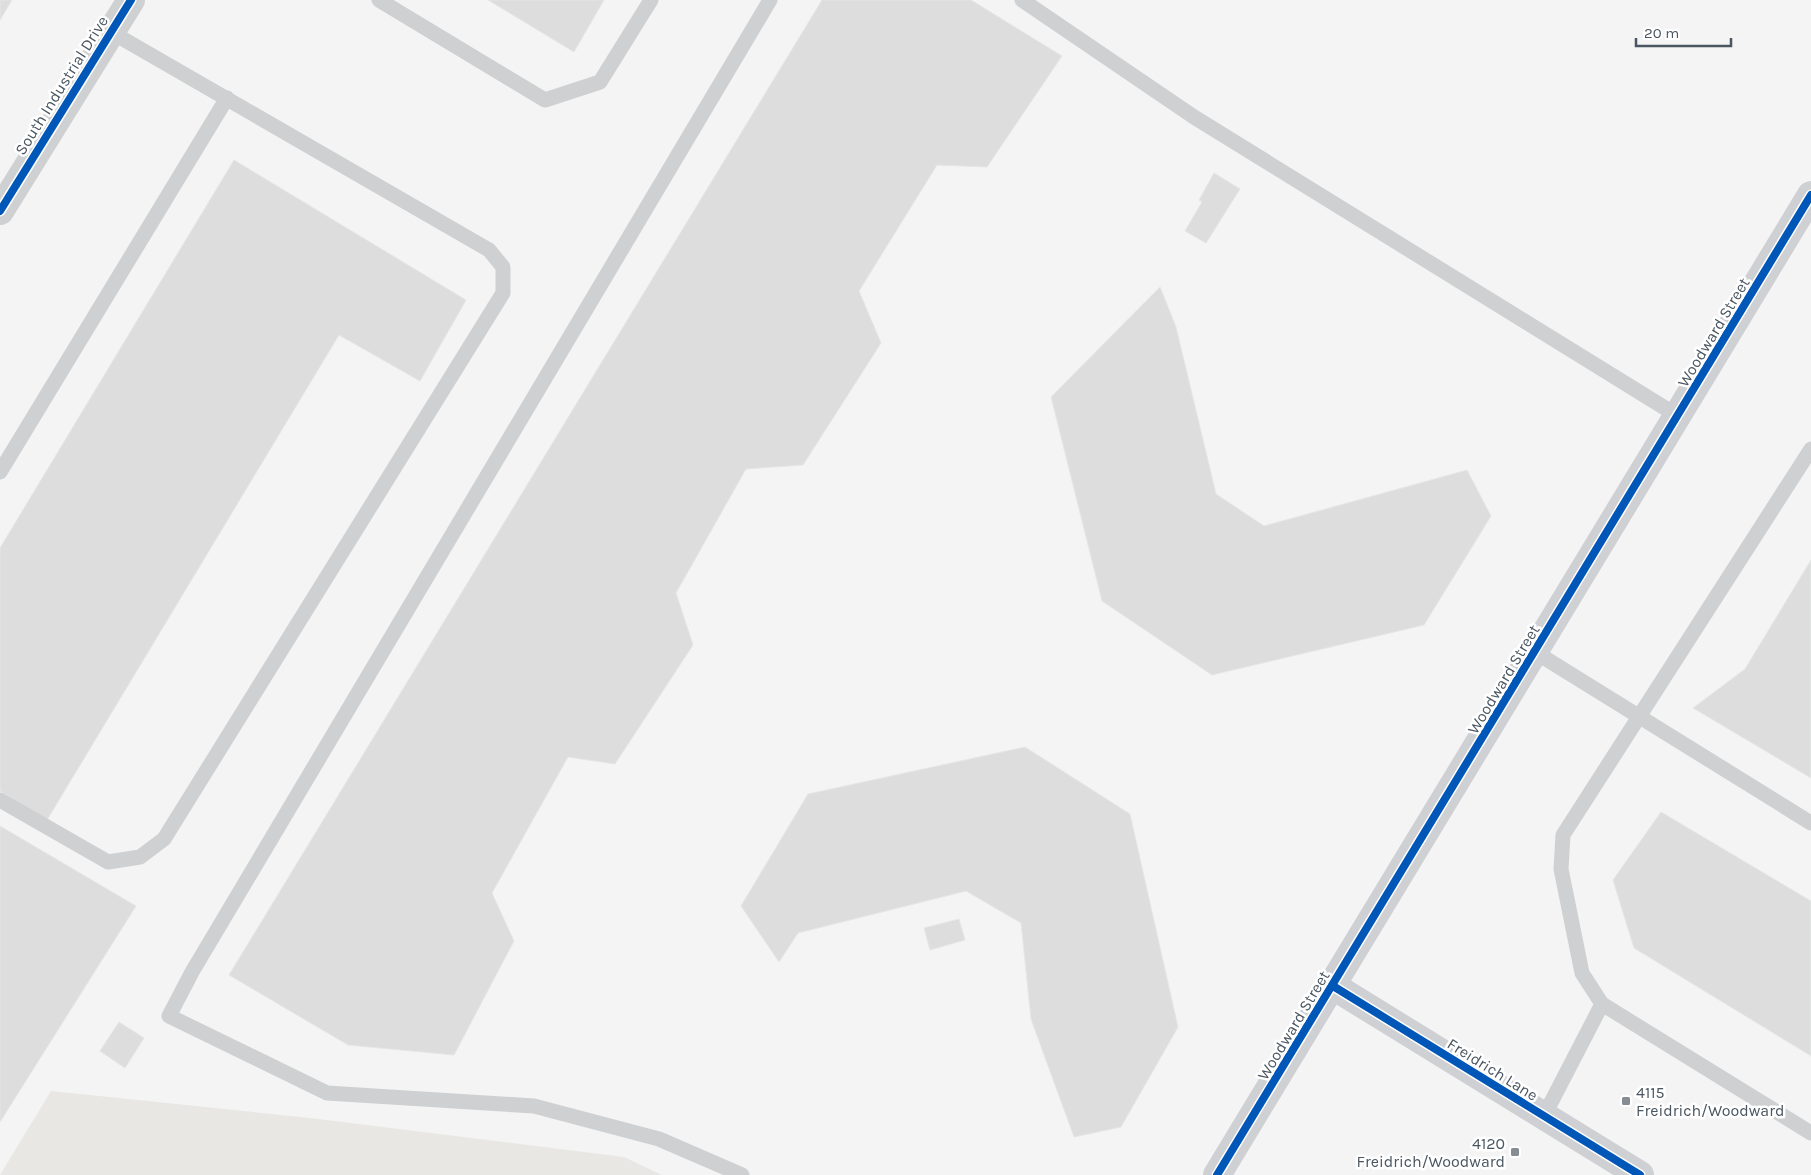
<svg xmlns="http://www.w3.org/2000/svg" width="1811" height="1175" viewBox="0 0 1811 1175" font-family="Karla,sans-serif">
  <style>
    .commercial { fill: #e8e7e3 }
    .building { fill: #ddddde; stroke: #e5e6e7 }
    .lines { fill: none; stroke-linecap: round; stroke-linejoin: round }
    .lane { stroke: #ced0d2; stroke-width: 15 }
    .street { stroke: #ced0d2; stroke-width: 28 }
    .secondary { stroke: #ced0d4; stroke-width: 28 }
    .cycleway-casing { stroke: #fff; stroke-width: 11 }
    .cycleway { stroke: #0057b8; stroke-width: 8 }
    .poi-dot { fill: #868d94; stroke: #fff; stroke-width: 2 }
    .labels { text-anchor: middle; stroke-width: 5; stroke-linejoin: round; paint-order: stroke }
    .street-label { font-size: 16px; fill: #4a5661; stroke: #fff }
    .poi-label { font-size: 16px; fill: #4a5661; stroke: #fff; text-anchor: start }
  </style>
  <rect width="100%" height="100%" fill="#f4f4f4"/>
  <!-- commercial -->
  <path class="commercial" d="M51,1091L310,1118L624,1157L662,1175H0Z"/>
  <!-- building -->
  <g class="building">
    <path d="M0,0H12L0,20Z"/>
    <path d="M488,0H604L574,52Z"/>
    <path d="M822,0H971L1062,56L987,167L937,165L859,291L881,343L803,465L746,469L676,593L693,645L615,764L568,757L492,893L514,941L454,1055L348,1045L229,975Z"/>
    <path d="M234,160L466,300L420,381L339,335L47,820L0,791V548Z"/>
    <path d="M1214,173L1240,189L1206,243L1185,231L1202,202L1199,200Z"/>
    <path d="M1160,287L1176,327L1216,494L1264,526L1467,470L1491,516L1424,625L1212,675L1102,601L1051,397Z"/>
    <path d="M1811,560V778L1693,708L1745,669Z"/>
    <path d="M1025,747L1130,814L1178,1027L1121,1127L1074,1137L1031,1019L1021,923L966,891L798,933L779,962L741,906L808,794Z"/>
    <path d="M1661,812L1811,901V1056L1634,948L1613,880Z"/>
    <path d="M0,826L136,906L0,1122Z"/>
    <path d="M959,919L965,940L930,950L924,928Z"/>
    <path d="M119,1022L144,1038L125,1068L100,1051Z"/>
  </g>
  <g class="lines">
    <!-- lane -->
    <g class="lane">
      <path d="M379,0L545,100L600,82L651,0"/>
      <path d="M1022,0L1194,117L1678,416"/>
      <path d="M1811,449L1563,835L1561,869L1582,973L1602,1004L1811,1133"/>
      <path d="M0,472L227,98"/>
      <path d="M1535,652L1811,823"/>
      <path d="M0,800L108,862L140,857L164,839L503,293V267L489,250L111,32"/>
      <path d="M1544,1116L1602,1004"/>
      <path d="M742,1175L659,1139L534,1106L327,1093L169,1016L192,972L770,0"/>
    </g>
    <!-- street -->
    <path class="street" d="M0,211L131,0"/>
    <!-- secondary -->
    <g class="secondary">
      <path d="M1333,986L1640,1175"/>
      <path d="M1217,1175L1811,195"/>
    </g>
    <!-- cycleway casing -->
    <g class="cycleway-casing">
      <g id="cycleway">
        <path d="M0,211L131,0"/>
        <path d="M1333,986L1640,1175"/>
        <path d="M1217,1175L1811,195"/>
      </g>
    </g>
    <!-- cycleway -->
    <use href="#cycleway" class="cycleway"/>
  </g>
  <!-- markers -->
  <g class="poi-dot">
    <rect x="1621" y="1096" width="10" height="10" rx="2.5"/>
    <rect x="1510" y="1147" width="10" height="10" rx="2.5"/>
  </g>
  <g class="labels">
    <!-- street labels -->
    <g class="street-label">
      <text transform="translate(61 85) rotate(-58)" y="6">South Industrial Drive</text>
      <text transform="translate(1713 332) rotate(-59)" y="6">Woodward Street</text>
      <text transform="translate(1503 679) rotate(-59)" y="6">Woodward Street</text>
      <text transform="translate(1293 1025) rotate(-59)" y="6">Woodward Street</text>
      <text transform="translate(1493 1069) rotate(32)" y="6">Freidrich Lane</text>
    </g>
    <!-- poi labels -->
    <g class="poi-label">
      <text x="1636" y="1098">4115<tspan x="1636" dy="18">Freidrich/Woodward</tspan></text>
      <text x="1505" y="1149" text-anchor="end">4120<tspan x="1505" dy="18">Freidrich/Woodward</tspan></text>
    </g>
  </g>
  <!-- scale -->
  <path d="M1636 38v8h95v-8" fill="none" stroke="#4a5661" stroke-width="2.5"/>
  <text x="1644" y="38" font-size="15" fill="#4a5661" stroke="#ffffff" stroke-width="4" paint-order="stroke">20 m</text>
</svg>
